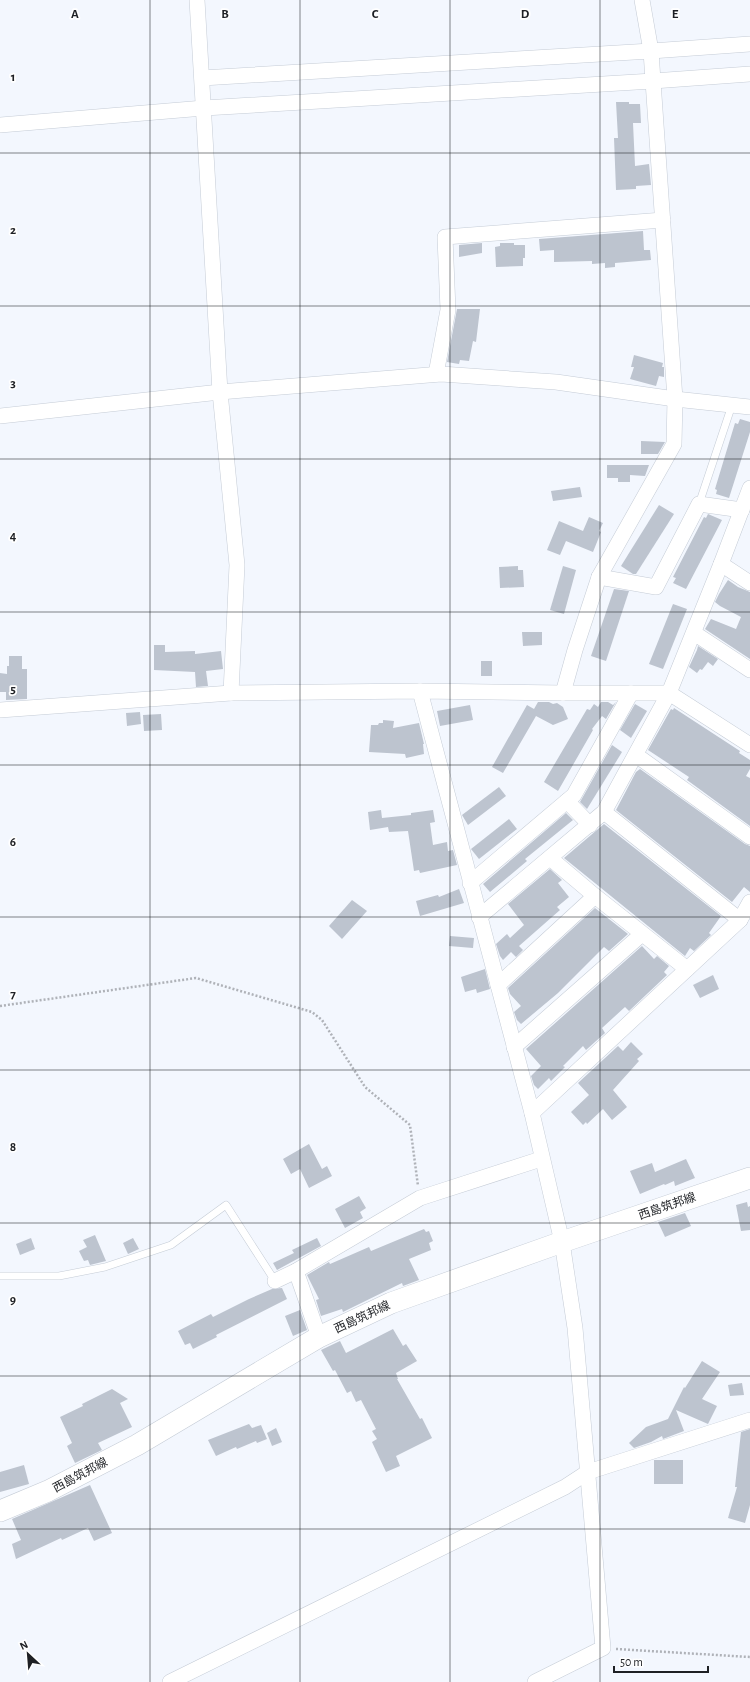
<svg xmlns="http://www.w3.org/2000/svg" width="750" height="1682" viewBox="0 0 750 1682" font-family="'Alegreya Sans','Noto Sans JP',sans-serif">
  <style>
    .building { fill: #bdc4cf }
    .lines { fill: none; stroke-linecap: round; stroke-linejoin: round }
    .service-casing { stroke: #c5ccd6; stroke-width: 8 }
    .minor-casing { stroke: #c5ccd6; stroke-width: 16 }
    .secondary-casing { stroke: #c5ccd6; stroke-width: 22 }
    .path { stroke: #afb2b8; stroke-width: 2.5; stroke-dasharray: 2 2; stroke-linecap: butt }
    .service { stroke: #fff; stroke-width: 7 }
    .minor { stroke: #fff; stroke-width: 15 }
    .secondary { stroke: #fff; stroke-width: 21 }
    .grid { fill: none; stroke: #1e2024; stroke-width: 1; stroke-opacity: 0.55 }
    .labels { text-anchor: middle; stroke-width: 3.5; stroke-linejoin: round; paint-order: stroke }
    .street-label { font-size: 12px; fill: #1e2024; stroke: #fff }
    .grid-label { font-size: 13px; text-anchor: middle; font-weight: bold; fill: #1e2024; stroke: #fff; stroke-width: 3.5; stroke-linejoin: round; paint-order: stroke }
  </style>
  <rect width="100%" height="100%" fill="#f3f7fe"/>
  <!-- building -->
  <g class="building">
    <path d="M616,102H629V104H640L641,123H633L635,166L649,164L651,185L636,186V189L616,190L614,138H618Z"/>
    <path d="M643,231L644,250H650L651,260L615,263V267L605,268V263L592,264V261L554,262V250L540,251L539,239Z"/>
    <path d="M482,243V253L459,257V245Z"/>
    <path d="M500,243H514V245H525V258H523V266L496,267L495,247L500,246Z"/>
    <path d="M457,309H480L476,342L473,341L469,361L460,360L459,364L447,362Z"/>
    <path d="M634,355L663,363L662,367H664V377L659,376L656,386L630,379L634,367H631Z"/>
    <path d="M740,419L750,422V432L729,498L716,494L717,490L715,489L735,423L738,424Z"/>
    <path d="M641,441L665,442L658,454H641Z"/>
    <path d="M607,465H649L645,476L630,475V482H618V478H607Z"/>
    <path d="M580,487L582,497L553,501L551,491Z"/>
    <path d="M659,505L674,514L636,574H633L621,566Z"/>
    <path d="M708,514L722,520L686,589L673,583L676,578L673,577L704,517L706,518Z"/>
    <path d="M589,517L603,523L599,531L601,532L593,552L566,541L560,555L547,550L559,521L583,531Z"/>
    <path d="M518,566V570H523L524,587L500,588L499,567Z"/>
    <path d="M563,566L576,570L564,614L550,610Z"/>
    <path d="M728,580L738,587L750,592V659L705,629L711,619L736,629L741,617L720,606L715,602L719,594Z"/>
    <path d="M614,589L629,591L606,661L591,656Z"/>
    <path d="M673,604L687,609L663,669L649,664Z"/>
    <path d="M522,632H542V645L523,646Z"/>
    <path d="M154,645H165V652L195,651V654L221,651L223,669L206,671L208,686L196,687L195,672L154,670Z"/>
    <path d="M698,646L718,659L713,666L708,662L702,670L700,669L697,673L689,667L697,650Z"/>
    <path d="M9,656H22V669H27V699L6,700V692H0V673L7,674V666H9Z"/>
    <rect x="481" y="661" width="11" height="15"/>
    <path d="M538,702H549L553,704L557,703L563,707L568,719L553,725L536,716L503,773L492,767L527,705L534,709Z"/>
    <path d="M601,702H608L613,705L616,702L606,719L602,716L592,729L593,730L558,791L544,782L587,709L590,710L594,704L598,707Z"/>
    <path d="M635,704L647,711L631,738L620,730Z"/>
    <path d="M470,705L473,720L440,726L437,711Z"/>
    <path d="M674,708L740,751L739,753L750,760V769L746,776L750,778V826L687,780L689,777L648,750L671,709L673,710Z"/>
    <path d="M140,712L141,724L127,726L126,713Z"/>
    <path d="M161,714L162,730L144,731L143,715Z"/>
    <path d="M383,720L394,721L393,728L419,723L424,744H423L424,754L406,758L405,754L369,752L371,725H378L379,723H383Z"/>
    <path d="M612,745L622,752L587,809L580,802Z"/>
    <path d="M640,769L745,844L750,846V892L744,887L732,902L616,810L636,772Z"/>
    <path d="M499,787L506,796L468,825L462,815Z"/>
    <path d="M381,810L382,818L411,815V813L433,810L435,822L430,823L433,845L447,842L448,851L453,850L457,865L420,873L419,870L414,871L408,831L389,832L388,827L370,830L368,812Z"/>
    <path d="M566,813L573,820L525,859L527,861L490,892L483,884Z"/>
    <path d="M509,819L517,829L479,859L471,849Z"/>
    <path d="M604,824L721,916L709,933L711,935L694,951L690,948L685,956L564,858Z"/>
    <path d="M550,869L562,880L558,883L569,897L557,907L560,910L519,946L523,950L516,957L511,952L503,960L500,956L496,944L507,934L510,938L524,925L508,904Z"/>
    <path d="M459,889L464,903L420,916L416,901L438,895L439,897Z"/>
    <path d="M352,900L367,911L342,939L329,926Z"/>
    <path d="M595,908L628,934L609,951L604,947L558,993L521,1024L517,1020L514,1012L521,1006L510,994L508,988Z"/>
    <path d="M450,936L474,938L473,948L449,946Z"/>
    <path d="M642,946L654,959L657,956L669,966L664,972L667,975L629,1011L625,1007L602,1028L605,1033L586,1050L583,1046L563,1066L565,1067L551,1081L549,1078L538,1089L534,1085L531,1076L541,1066L526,1049Z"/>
    <path d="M485,969L490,989L477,993L476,989L465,992L461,977Z"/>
    <path d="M713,975L719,989L700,998L693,985Z"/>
    <path d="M631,1042L643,1054L637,1059L639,1061L613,1090L627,1107L612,1120L603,1109L587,1124L586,1122L583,1125L571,1112L589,1095L578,1083L618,1046L623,1051Z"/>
    <path d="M309,1144L322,1169L327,1166L332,1176L309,1188L300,1169L291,1174L283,1159Z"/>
    <path d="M686,1159L695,1178L675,1186L674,1181L665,1185L664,1184L640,1194L630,1171L652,1163L655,1172Z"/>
    <path d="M359,1196L366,1208L360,1212L363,1218L345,1228L335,1209Z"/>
    <path d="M747,1202L748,1207L750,1206V1230L741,1231L736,1205Z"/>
    <path d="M685,1213L691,1226L665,1237L658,1222Z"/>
    <path d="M424,1229L426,1232L429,1231L433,1241L429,1243L431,1250L409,1259L419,1280L403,1286L402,1283L343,1312L342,1309L321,1316L316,1300L319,1299L307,1275L329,1262L330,1264L369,1247L371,1251Z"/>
    <path d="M95,1235L106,1261L90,1265L88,1260L84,1261L79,1251L87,1247L83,1240Z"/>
    <path d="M31,1238L35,1249L20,1255L16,1244Z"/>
    <path d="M133,1238L139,1249L128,1254L123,1243Z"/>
    <path d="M317,1238L321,1246L277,1270L273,1263L294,1253L292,1250Z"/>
    <path d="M282,1288L287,1299L216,1335L217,1337L193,1349L190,1343L185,1345L178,1331L211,1314L213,1317L249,1299L272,1289Z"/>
    <path d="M300,1310L307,1330L293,1336L285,1316Z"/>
    <path d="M393,1329L403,1346L406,1344L417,1361L396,1373L398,1379H397L420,1419L422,1418L432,1438L396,1456L400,1466L386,1472L372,1442L377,1439L372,1431L376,1429L361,1400L356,1402L351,1391L347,1393L335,1370L333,1371L321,1350L340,1341L346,1353Z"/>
    <path d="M702,1361L720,1372L702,1399L717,1406L708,1424L676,1410L684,1431L663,1439L662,1436L651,1442L634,1448L629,1443L646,1427L668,1419L684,1387L685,1388Z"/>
    <path d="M742,1383L744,1395L730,1396L728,1385Z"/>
    <path d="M112,1389L128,1399L120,1403L132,1427L98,1443L102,1450L75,1463L67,1446L72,1443L60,1417L83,1406L82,1404Z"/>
    <path d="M249,1424L252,1428L261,1425L267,1439L257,1443L256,1441L237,1449L236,1447L216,1456L208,1440Z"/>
    <path d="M276,1428L282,1442L272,1446L267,1433Z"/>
    <path d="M750,1429V1505L745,1523L728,1518L737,1487H735L741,1432Z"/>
    <rect x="654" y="1460" width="29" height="24"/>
    <path d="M24,1465L29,1484L0,1492V1472Z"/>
    <path d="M90,1485L112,1533L94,1541L88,1528L62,1540L61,1538L16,1559L12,1544L21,1540L12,1519Z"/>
  </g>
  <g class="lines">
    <!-- service casing -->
    <g class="service-casing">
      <g id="service">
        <path d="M699,504L732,405"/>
        <path d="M0,1276H59L105,1267L171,1245L226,1205L275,1281"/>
      </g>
    </g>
    <!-- minor casing -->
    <g class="minor-casing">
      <g id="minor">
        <path d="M197,0L220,392L237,565L231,693"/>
        <path d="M202,78L651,51L750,44"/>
        <path d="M0,125L204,108L653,81L750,74"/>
        <path d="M436,374L448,310L445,237L663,220"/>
        <path d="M0,416L220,392L441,374L556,382L675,399L750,407"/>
        <path d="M721,564L750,583"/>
        <path d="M599,577L656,587L699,504L742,510"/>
        <path d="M694,633L750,670"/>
        <path d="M420,691L532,1113L562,1242L575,1328L603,1648L535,1682"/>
        <path d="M563,693L575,650L599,577L674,444L675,399L653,81L651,51L642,0"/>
        <path d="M0,710L231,693L420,691L563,693H669L750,745"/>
        <path d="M636,755L750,837"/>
        <path d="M567,801L590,825"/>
        <path d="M604,812L740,920"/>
        <path d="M550,858L595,896L687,969"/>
        <path d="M470,883L574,795L631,693"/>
        <path d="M479,917L604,812L669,693L721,564L750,488"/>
        <path d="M498,985L595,896"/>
        <path d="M514,1047L642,934"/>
        <path d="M532,1113L740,920L750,902"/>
        <path d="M296,1271L319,1337"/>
        <path d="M275,1281L296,1271L420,1198L541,1159"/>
        <path d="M170,1682L565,1487L588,1472L750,1420"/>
      </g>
    </g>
    <!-- secondary casing -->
    <g class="secondary-casing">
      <path id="secondary" d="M0,1511L48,1491L137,1445L319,1337L391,1303L562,1242L750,1178"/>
    </g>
    <!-- path -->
    <g class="path">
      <path d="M0,1006L196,978L312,1012L322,1020L365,1087L410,1125L418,1186"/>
      <path d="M616,1649L750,1657"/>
    </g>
    <!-- service -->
    <use href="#service" class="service"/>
    <!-- minor -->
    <use href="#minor" class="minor"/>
    <!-- secondary -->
    <use href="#secondary" class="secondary"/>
  </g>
  <!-- grid -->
  <path class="grid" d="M150,0V1682M300,0V1682M450,0V1682M600,0V1682M0,153H750M0,306H750M0,459H750M0,612H750M0,765H750M0,917H750M0,1070H750M0,1223H750M0,1376H750M0,1529H750"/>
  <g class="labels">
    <!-- street labels -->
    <g class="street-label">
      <text transform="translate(667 1206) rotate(-19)" y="4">西島筑邦線</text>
      <text transform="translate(362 1317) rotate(-25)" y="4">西島筑邦線</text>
      <text transform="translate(80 1475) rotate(-28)" y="4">西島筑邦線</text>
    </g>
  </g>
  <g class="grid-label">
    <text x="75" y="18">A</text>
    <text x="225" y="18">B</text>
    <text x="375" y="18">C</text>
    <text x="525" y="18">D</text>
    <text x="675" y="18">E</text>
    <text x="13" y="81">1</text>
    <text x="13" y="234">2</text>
    <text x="13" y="387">3</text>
    <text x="13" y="540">4</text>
    <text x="13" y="693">5</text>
    <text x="13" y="846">6</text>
    <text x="13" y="998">7</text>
    <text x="13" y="1151">8</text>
    <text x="13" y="1304">9</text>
  </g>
  <!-- north arrow -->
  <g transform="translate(28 1654) rotate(334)" stroke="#ffffff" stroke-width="3" paint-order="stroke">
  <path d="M0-3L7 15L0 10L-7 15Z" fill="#1e2024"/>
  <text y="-6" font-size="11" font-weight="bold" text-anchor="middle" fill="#1e2024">N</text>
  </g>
  <!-- scale -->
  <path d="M614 1666v6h94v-6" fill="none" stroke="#1e2024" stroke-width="2"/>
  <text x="620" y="1666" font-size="12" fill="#1e2024" stroke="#ffffff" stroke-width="3" paint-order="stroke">50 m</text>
</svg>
